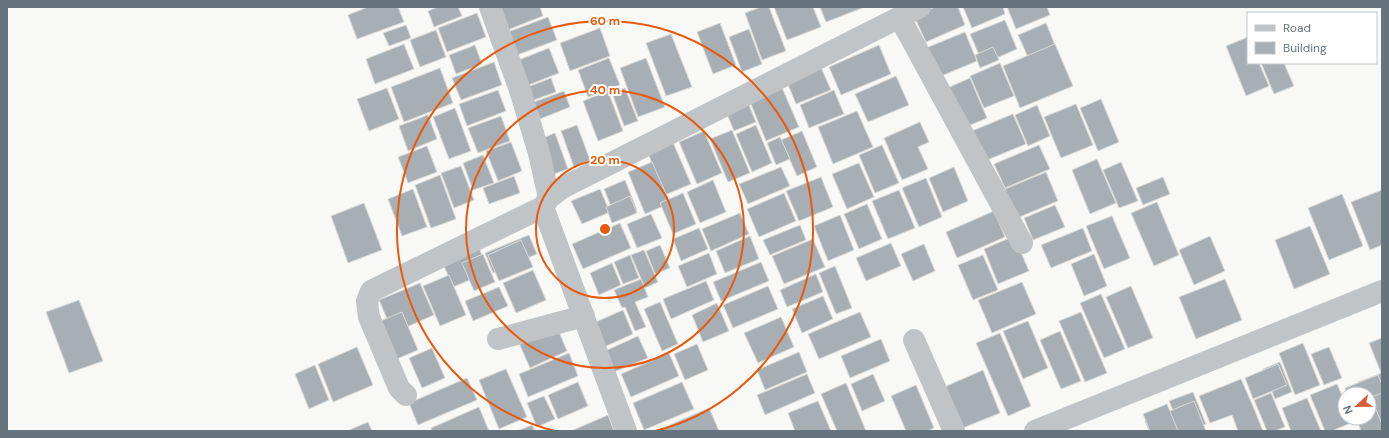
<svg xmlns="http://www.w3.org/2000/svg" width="1389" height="438" viewBox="0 0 1389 438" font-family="'DM Sans',sans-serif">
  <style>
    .building { fill: #a8afb4; stroke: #dadad8 }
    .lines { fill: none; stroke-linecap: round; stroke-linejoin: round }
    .minor { stroke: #c0c4c7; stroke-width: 22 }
    .ring { fill: none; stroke: #e8590c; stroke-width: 2 }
    .centre { fill: #e8590c; stroke: #fff; stroke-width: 2 }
    .ring-label { font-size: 12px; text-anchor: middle; font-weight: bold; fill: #e8590c; stroke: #fff; stroke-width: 4; stroke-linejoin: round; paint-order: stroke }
  </style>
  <rect width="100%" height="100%" fill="#f8f8f6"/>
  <!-- building -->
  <g class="building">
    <path d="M368,7H398L404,22L357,39L348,15Z"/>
    <path d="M438,7H458L462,16L434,27L428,11Z"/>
    <path d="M497,7H540L543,16L505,31Z"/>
    <path d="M761,7H769L786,51L762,60L745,13Z"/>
    <path d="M774,7H813L821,27L787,40Z"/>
    <path d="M820,7H865L826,22Z"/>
    <path d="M935,7H958L965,25L926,42L914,16Z"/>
    <path d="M963,7H1003L1005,14L972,28Z"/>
    <path d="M1007,7H1047L1050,15L1016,29Z"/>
    <path d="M477,13L486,37L447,52L438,28Z"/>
    <path d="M548,17L557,40L517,55L508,32Z"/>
    <path d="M1005,20L1017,49L983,64L970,34Z"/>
    <path d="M720,23L736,65L713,74L697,32Z"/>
    <path d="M1046,23L1059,55L1032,66L1018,35Z"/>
    <path d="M406,25L411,38L389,46L383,33Z"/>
    <path d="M600,28L610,56L570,71L560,43Z"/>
    <path d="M749,29L762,64L742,72L729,37Z"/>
    <path d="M436,30L446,57L420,67L410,40Z"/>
    <path d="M965,32L977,61L939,77L926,48Z"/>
    <path d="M671,34L692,87L666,96L646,43Z"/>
    <path d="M1248,37V63H1259L1269,86L1246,96L1226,46Z"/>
    <path d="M404,44L414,69L375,84L366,59Z"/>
    <path d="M1055,44L1073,86L1020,108L1003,66Z"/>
    <path d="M475,45L482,64L456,74L449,55Z"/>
    <path d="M879,45L891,74L841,95L829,67Z"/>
    <path d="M993,47L999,60L980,68L975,55Z"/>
    <path d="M549,48L559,73L526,86L516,61Z"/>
    <path d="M609,58L620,85L588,97L578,70Z"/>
    <path d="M646,58L665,107L638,117L620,68Z"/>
    <path d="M494,62L502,85L461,100L452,78Z"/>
    <path d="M819,63L831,90L796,104L785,77Z"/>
    <path d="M1000,63L1014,96L984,108L970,76Z"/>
    <path d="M1261,63H1284L1294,86L1274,94Z"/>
    <path d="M440,68L453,103L404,122L391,87Z"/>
    <path d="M896,76L909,105L868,122L855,94Z"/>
    <path d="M551,78L556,92L531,101L525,88Z"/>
    <path d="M970,78L987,118L961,129L945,89Z"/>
    <path d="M780,83L799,127L766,141L748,97Z"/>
    <path d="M387,88L399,119L369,131L357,99Z"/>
    <path d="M625,88L638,121L624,126L612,93Z"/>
    <path d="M498,90L506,111L467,126L459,104Z"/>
    <path d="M834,90L844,114L809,128L800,105Z"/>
    <path d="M564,91L570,107L540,119L534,102Z"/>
    <path d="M608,91L623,131L598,141L583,101Z"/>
    <path d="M746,98L756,122L734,131L724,107Z"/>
    <path d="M1101,99L1119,142L1098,151L1080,108Z"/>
    <path d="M1076,104L1093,145L1061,158L1044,117Z"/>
    <path d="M1037,105L1050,136L1028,146L1015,115Z"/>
    <path d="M455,108L471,151L449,159L433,117Z"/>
    <path d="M857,111L873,147L833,164L818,127Z"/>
    <path d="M1013,114L1026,144L980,163L967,133Z"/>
    <path d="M428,115L437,139L408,151L399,126Z"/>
    <path d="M501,116L510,141L478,153L468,128Z"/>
    <path d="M920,122L929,142L918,147L928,169L902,180L884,138Z"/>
    <path d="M577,125L590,160L574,167L561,131Z"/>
    <path d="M756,125L772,163L752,172L736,134Z"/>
    <path d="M732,130L750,173L728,182L710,139Z"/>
    <path d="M704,131L722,173L697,184L679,142Z"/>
    <path d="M802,131L817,167L797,176L781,140Z"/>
    <path d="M555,133L568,169L551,175L538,140Z"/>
    <path d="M780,137L790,159L776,165L767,143Z"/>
    <path d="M672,140L691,184L665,195L647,151Z"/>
    <path d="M511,142L522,171L498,181L486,151Z"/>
    <path d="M882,145L899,183L875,193L859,155Z"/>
    <path d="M1039,145L1050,169L1005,188L994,164Z"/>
    <path d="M427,146L437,172L408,183L398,157Z"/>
    <path d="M483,155L494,183L473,190L463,163Z"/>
    <path d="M1097,159L1116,203L1090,214L1072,170Z"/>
    <path d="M652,162L670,203L645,214L628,172Z"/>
    <path d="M1121,162L1138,201L1119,208L1103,170Z"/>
    <path d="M859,163L874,197L847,209L832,174Z"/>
    <path d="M461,166L474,200L454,208L441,173Z"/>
    <path d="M781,167L790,186L748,204L739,184Z"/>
    <path d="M954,167L968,201L943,212L929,178Z"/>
    <path d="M1046,172L1058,201L1017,218L1005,189Z"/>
    <path d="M440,175L456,219L431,228L415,185Z"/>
    <path d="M514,176L520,193L489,204L483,188Z"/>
    <path d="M821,177L833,207L799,221L786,191Z"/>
    <path d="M1163,177L1170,194L1143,205L1136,188Z"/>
    <path d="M926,178L942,217L919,227L902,188Z"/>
    <path d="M625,180L637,210L616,219L604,189Z"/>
    <path d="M713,180L726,212L700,223L687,192Z"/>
    <path d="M413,189L427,227L402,236L388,199Z"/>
    <path d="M600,189L610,212L582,224L571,201Z"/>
    <path d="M899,190L915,228L888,239L872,201Z"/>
    <path d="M1382,190V245L1370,250L1351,202Z"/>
    <path d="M683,193L696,224L673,234L660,203Z"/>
    <path d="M784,193L796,221L759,237L747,209Z"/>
    <path d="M1342,194L1363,246L1329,260L1308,208Z"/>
    <path d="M630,196L637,213L612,223L606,207Z"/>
    <path d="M1157,202L1179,255L1154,266L1131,213Z"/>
    <path d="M364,203L382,250L348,263L331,216Z"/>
    <path d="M867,204L882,239L859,249L844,214Z"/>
    <path d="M1055,205L1065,227L1033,240L1024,218Z"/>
    <path d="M994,211L1005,237L957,258L946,232Z"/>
    <path d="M740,213L749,234L711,251L702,229Z"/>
    <path d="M651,214L662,238L637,248L627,224Z"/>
    <path d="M840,215L854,250L828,261L814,226Z"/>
    <path d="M1112,216L1130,258L1104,269L1086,226Z"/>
    <path d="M620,223L631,248L583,269L572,244Z"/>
    <path d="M800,225L806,240L770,255L763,240Z"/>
    <path d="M1310,226L1330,274L1294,289L1275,240Z"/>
    <path d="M699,228L708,249L681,261L673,239Z"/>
    <path d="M1083,228L1092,251L1051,268L1041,245Z"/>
    <path d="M529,235L537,254L493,273L485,253Z"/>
    <path d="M750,236L759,259L725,273L716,251Z"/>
    <path d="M1014,236L1029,271L998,284L984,249Z"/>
    <path d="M1210,236L1225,271L1194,285L1179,250Z"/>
    <path d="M813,239L825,267L784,284L772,256Z"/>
    <path d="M521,240L533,267L499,281L488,255Z"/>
    <path d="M891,243L901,266L866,281L856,258Z"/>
    <path d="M924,244L935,271L913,281L901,254Z"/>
    <path d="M660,245L670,268L655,274L646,251Z"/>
    <path d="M479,248L489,272L453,287L443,264Z"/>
    <path d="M644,250L658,282L645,288L631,255Z"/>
    <path d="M709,253L717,274L687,287L678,266Z"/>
    <path d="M483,254L495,282L474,291L462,263Z"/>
    <path d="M1094,254L1107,286L1084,296L1071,264Z"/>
    <path d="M630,255L639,278L623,284L614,262Z"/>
    <path d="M983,255L998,290L973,300L958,265Z"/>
    <path d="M761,262L769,281L721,301L713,282Z"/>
    <path d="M612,263L621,285L599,295L590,273Z"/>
    <path d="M835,266L852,308L836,314L819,273Z"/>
    <path d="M533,270L546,300L516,313L503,283Z"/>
    <path d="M816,274L823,292L787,307L780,290Z"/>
    <path d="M449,275L466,315L440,326L423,286Z"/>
    <path d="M641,279L648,297L635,302L646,327L635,331L625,307L622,308L614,290Z"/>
    <path d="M1225,279L1242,320L1196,339L1179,297Z"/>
    <path d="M706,281L714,300L671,319L663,299Z"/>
    <path d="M1022,282L1036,314L992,333L978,300Z"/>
    <path d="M420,283L434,315L393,333L379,300Z"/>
    <path d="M768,286L778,309L733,328L723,305Z"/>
    <path d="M1131,286L1153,338L1128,348L1106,297Z"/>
    <path d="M499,287L508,306L473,321L465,301Z"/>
    <path d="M1101,294L1125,349L1104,358L1080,303Z"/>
    <path d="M823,296L833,319L802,333L792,309Z"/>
    <path d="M79,300L103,361L69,373L46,312Z"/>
    <path d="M660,302L678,344L662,351L644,309Z"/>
    <path d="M717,303L729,331L703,342L692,315Z"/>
    <path d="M623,310L633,334L602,348L591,324Z"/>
    <path d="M402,312L418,350L392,361L376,323Z"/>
    <path d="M860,312L871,337L819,359L808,334Z"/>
    <path d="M1081,312L1107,373L1085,382L1059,321Z"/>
    <path d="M781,317L794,347L758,363L744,333Z"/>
    <path d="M1028,321L1048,368L1023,379L1003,331Z"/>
    <path d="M557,327L567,351L530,368L519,343Z"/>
    <path d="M1060,331L1081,381L1061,389L1040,340Z"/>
    <path d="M1000,333L1031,406L1008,416L976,343Z"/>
    <path d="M638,336L648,358L614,372L605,351Z"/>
    <path d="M1382,338V375L1369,343Z"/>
    <path d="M881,339L890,361L850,378L841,356Z"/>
    <path d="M1303,343L1320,385L1295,395L1279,353Z"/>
    <path d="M697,344L708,370L685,380L674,354Z"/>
    <path d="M357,347L373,385L333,402L318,364Z"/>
    <path d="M1329,347L1342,378L1324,385L1311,354Z"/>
    <path d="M432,348L445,378L422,388L409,358Z"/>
    <path d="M799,352L807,372L765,390L757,370Z"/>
    <path d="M569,353L578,376L528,397L519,374Z"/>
    <path d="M669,353L679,376L631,397L621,374Z"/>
    <path d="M1280,362L1292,392L1275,399L1263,369Z"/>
    <path d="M1278,364L1287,385L1253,399L1245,378Z"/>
    <path d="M315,365L329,400L309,409L295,374Z"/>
    <path d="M506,369L527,417L499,429L479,380Z"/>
    <path d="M983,370L1000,413L960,429L942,388Z"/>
    <path d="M1382,373V421L1375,424L1369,411V394H1362L1358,382Z"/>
    <path d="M807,374L815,393L765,415L757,395Z"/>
    <path d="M873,374L885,401L862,411L851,384Z"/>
    <path d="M1378,375L1382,385V393L1369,398V394H1347L1345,388Z"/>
    <path d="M467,378L477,400L418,425L409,403Z"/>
    <path d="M1241,379L1253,406L1263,431H1238L1232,415L1210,423L1199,396Z"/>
    <path d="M578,382L588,406L558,419L548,395Z"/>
    <path d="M682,382L694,409L644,430L633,403Z"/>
    <path d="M846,383L866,431H837L821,394Z"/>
    <path d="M1337,384L1345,402V418H1351L1353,422L1332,431H1325L1310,395Z"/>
    <path d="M916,385L934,428L927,431H906L891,396Z"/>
    <path d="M1193,392L1206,424L1187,431H1181L1169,401Z"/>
    <path d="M1271,393L1285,427L1275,431H1267L1254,400Z"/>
    <path d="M544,396L555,419L537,427L527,403Z"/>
    <path d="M1307,398L1321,431H1291L1282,408Z"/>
    <path d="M1372,400L1382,424V431H1361L1356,418H1369V401Z"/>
    <path d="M818,401L831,431H795L788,413Z"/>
    <path d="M1194,401L1206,431H1149L1145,421Z"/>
    <path d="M1167,404L1178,431H1150L1143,414Z"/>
    <path d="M479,407L489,431H432L431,428Z"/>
    <path d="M709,408L719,431H656Z"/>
    <path d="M608,415L614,431H571Z"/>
    <path d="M368,422L372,431H347Z"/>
    <path d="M532,425L535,431H517Z"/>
  </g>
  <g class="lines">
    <!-- minor -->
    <g class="minor">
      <path d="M490,7L520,90L539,153L549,198"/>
      <path d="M900,18L1022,243"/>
      <path d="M543,207L549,198L562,188L920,7"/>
      <path d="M498,339L584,316"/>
      <path d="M914,340L954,431"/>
      <path d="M406,395L399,388L369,317L367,301L371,291L543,207L626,431"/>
      <path d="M1035,431L1382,291"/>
    </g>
  </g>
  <!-- distance rings -->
  <g class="ring">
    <circle cx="605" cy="229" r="69"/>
    <circle cx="605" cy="229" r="139"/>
    <path d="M555 431A208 208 0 1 1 655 431"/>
  </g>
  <circle cx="605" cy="229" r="6" class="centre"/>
  <g class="ring-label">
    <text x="605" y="25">60 m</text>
    <text x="605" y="94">40 m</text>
    <text x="605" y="164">20 m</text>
  </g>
  <!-- border -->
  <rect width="1389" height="438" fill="none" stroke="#66747e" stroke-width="16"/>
  <!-- legend -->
  <rect x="1247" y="12" width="130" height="52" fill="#ffffff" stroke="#c2c7cb"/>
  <rect x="1255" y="25" width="20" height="6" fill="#c0c4c7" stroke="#c2c7cb"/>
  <text x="1283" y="32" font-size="12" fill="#66747e">Road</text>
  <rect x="1255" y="42" width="20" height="12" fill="#a8afb4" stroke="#c2c7cb"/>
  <text x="1283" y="52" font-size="12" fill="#66747e">Building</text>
  <!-- north arrow -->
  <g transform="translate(1357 406) rotate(248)"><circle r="19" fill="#ffffff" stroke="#c2c7cb"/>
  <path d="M0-3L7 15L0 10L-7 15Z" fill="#d55c39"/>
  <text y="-6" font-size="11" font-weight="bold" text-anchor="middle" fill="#66747e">N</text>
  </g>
</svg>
